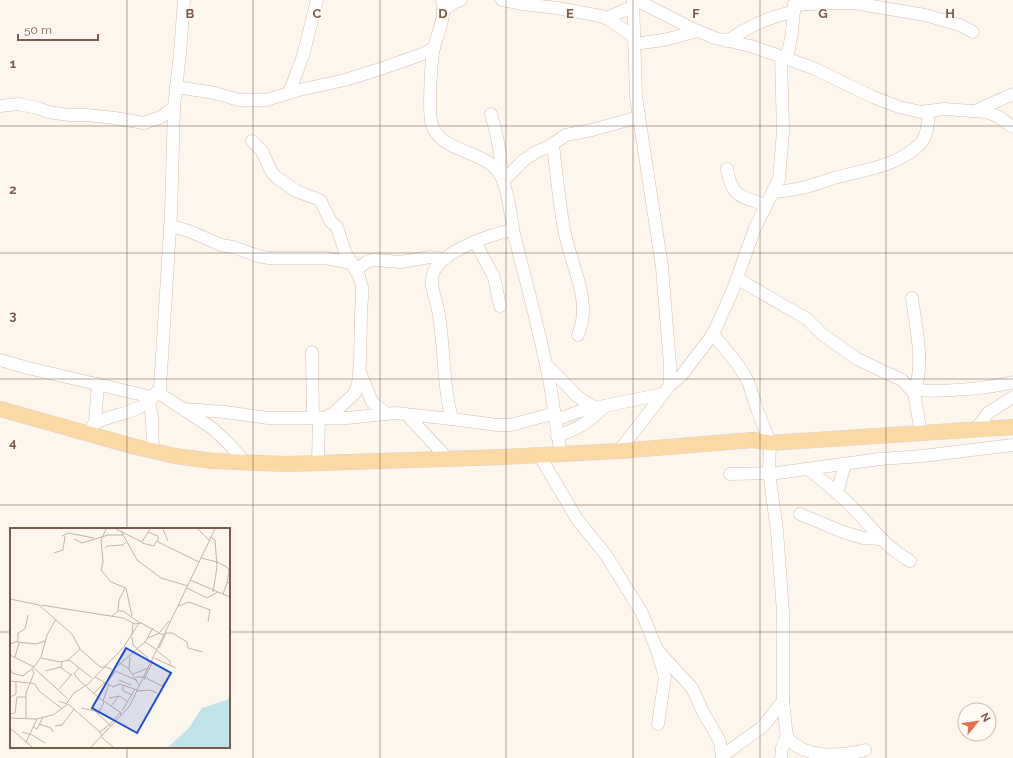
<svg xmlns="http://www.w3.org/2000/svg" width="1013" height="758" viewBox="0 0 1013 758" font-family="Raleway,sans-serif">
  <style>
    .lines { fill: none; stroke-linecap: round; stroke-linejoin: round }
    .minor-casing { stroke: #d1beb0; stroke-width: 13 }
    .major-casing { stroke: #dad1cd; stroke-width: 16 }
    .minor { stroke: #fff; stroke-width: 12 }
    .major { stroke: #fbd9a5; stroke-width: 15 }
    .grid { fill: none; stroke: #7a5c4d; stroke-width: 1; stroke-opacity: 0.55 }
    .inset-road { fill: none; stroke: #c5b3a7; stroke-width: 1 }
    .view { fill: #1d4ed8; fill-opacity: 0.15; stroke: #1d4ed8; stroke-width: 2 }
    .inset-edge { fill: none; stroke: #7a5c4d; stroke-width: 2 }
    .grid-label { font-size: 13px; text-anchor: middle; font-weight: bold; fill: #7a5c4d; stroke: #fffaf3; stroke-width: 3.5; stroke-linejoin: round; paint-order: stroke }
  </style>
  <rect width="100%" height="100%" fill="#fdf6ec"/>
  <g class="lines">
    <!-- minor casing -->
    <g class="minor-casing">
      <g id="minor">
        <path d="M442,0C447,12 438,34 434,47C431,60 428,114 432,125C443,155 487,149 501,176C510,195 510,218 515,238C526,280 537,322 546,365C553,394 555,424 561,454"/>
        <path d="M502,0L523,4L557,8L601,16L610,20L634,37"/>
        <path d="M636,0L693,29L715,38L751,46L813,68L873,97L899,107L921,112L944,109L987,112L999,117L1013,127"/>
        <path d="M794,5L831,3H854L925,15L960,25L973,32"/>
        <path d="M443,10L453,3L461,0"/>
        <path d="M606,18L632,7"/>
        <path d="M727,41C748,27 769,16 794,12"/>
        <path d="M634,44L664,40L698,31"/>
        <path d="M786,59C792,41 793,24 794,5"/>
        <path d="M176,87L215,93L239,100H266L299,90L345,80L380,69L420,55L434,48"/>
        <path d="M289,93L303,56L317,0"/>
        <path d="M0,106L18,104L38,108L48,112L69,115H87L115,118L144,123L161,117L174,107"/>
        <path d="M975,111L1013,94"/>
        <path d="M491,114C497,134 502,155 501,176"/>
        <path d="M252,141L262,151L271,171L276,177L296,191L320,200L331,222L337,227L345,252L359,276L362,287V297L361,314L360,363L358,384L355,393L336,411L327,417"/>
        <path d="M553,144C556,172 559,201 564,229C570,264 593,300 578,335"/>
        <path d="M727,169C732,198 741,196 765,205"/>
        <path d="M503,181L524,160L536,152L548,147L566,135L592,130L639,117"/>
        <path d="M772,192C780,191 788,191 796,189C809,187 822,182 834,178C864,170 899,166 921,143C928,135 928,121 929,111"/>
        <path d="M171,226L189,231L221,245L233,247L258,256L269,258H325L352,263"/>
        <path d="M475,242L494,277L500,306"/>
        <path d="M356,270L368,261L375,260L401,262L430,257L445,259"/>
        <path d="M738,279L807,319L822,334L857,359L902,380L914,393L921,433"/>
        <path d="M912,298C916,329 925,363 914,393"/>
        <path d="M713,334L738,365L748,381L757,409L770,443L769,472L777,531L783,612V701L787,738C805,758 838,757 865,750"/>
        <path d="M312,352L313,418"/>
        <path d="M0,360L28,368L152,397L154,396"/>
        <path d="M546,364L578,397L596,408"/>
        <path d="M360,372L372,402L387,414"/>
        <path d="M670,385L682,375L713,334L732,292L755,228L779,179L783,131L781,57"/>
        <path d="M915,390C942,392 986,389 1013,382"/>
        <path d="M157,392L212,428L229,444L245,462"/>
        <path d="M149,401L152,418L153,451"/>
        <path d="M184,409L225,412L268,418H347L395,413L452,419L497,425H511L555,413"/>
        <path d="M407,415L448,459"/>
        <path d="M452,419C442,383 445,346 438,310C436,298 428,283 434,271C444,250 492,234 513,230"/>
        <path d="M556,420L580,411L663,394"/>
        <path d="M95,424L98,384"/>
        <path d="M976,429L988,413L1013,397"/>
        <path d="M89,434C90,431 92,427 93,425C102,417 128,414 140,407C148,403 155,395 160,388L171,213L174,107L180,53L184,0"/>
        <path d="M557,436C580,428 588,423 605,406"/>
        <path d="M619,451L670,385V365L662,267L636,97L633,0"/>
        <path d="M539,455L577,519L606,555L642,613L657,650L665,677L658,724"/>
        <path d="M318,463L319,417"/>
        <path d="M807,469L812,472C826,483 839,494 852,507C872,527 884,546 910,561"/>
        <path d="M730,474L777,473L880,459L923,456L1013,445"/>
        <path d="M837,493L845,464"/>
        <path d="M800,514L843,532L863,538L881,539"/>
        <path d="M659,652L692,688L704,714L713,729L720,742L722,758"/>
        <path d="M722,756L761,728L769,719L783,701"/>
        <path d="M781,758L782,748L787,735"/>
      </g>
    </g>
    <!-- major casing -->
    <g class="major-casing">
      <path id="major" d="M0,409L132,446L175,456L213,461L287,464L505,457L619,451L753,440L770,443L1013,427"/>
    </g>
    <!-- minor -->
    <use href="#minor" class="minor"/>
    <!-- major -->
    <use href="#major" class="major"/>
  </g>
  <!-- grid -->
  <path class="grid" d="M127,0V529M253,0V758M380,0V758M506,0V758M633,0V758M760,0V758M886,0V758M0,126H1013M0,253H1013M0,379H1013M0,505H1013M0,632H11M229,632H1013M127,747V758"/>
  <!-- overview -->
  <g transform="translate(10 528)">
    <rect width="220" height="220" fill="#fdf6ec"/>
    <path d="M220,168V219H158L178,201L192,180L217,172Z" fill="#bfe3e8"/>
    <path class="inset-road" d="M96,1L91,12L93,34L91,42L101,54L116,60L122,88M106,1L132,14L140,1M153,1L158,13M188,1L199,12M111,3L127,32L151,50L178,58M138,4L148,8V14L189,34M52,8L58,5L84,10M201,9L205,12L207,39L203,64M64,11L72,15L98,7H113M132,15L144,18L147,12M95,20L97,18L113,17L116,14M44,25L53,22L55,8M191,30L207,34L217,39L220,44M180,52L220,69M217,55L219,43M177,60L197,70L208,64M213,66L217,55L220,54M0,71L29,77L62,106L70,121L90,139H96L126,152L129,157M31,77L113,90L125,96L131,95L153,107M168,78L179,74L200,82L198,94M108,83H113L130,95M102,88L108,83L109,72L115,60M150,104L159,93M156,105H162L177,114L178,120L193,124M122,107L123,95M122,109L123,117L137,129L139,135M138,110L150,105M7,114L26,116L35,113M135,114L147,122M0,116L8,113V105L15,101L18,87M149,120L156,105M147,123L160,133V137M0,127L24,139M5,129L9,115M31,130L50,134L59,132L82,150M144,130L166,140M58,132L70,121M109,133L116,123M111,136L118,140L127,153M50,139L61,147M0,140L2,145L13,148L24,139L31,129L37,107L46,91M24,140L58,171M69,140L64,146L70,153L89,170L110,184L111,187M119,141L120,129M103,142L135,114L143,100M35,143L51,139L52,134M123,146L138,140M85,149L103,159L110,156L127,162M126,149H134L152,158L155,154M109,152L121,157M134,152L143,133M0,153L20,155M97,154L105,144M20,155L25,156L29,163L51,180M113,157V163L122,167M49,161L62,146M127,163L140,162L147,165M83,166L95,154M0,169L6,166V153M99,170L110,168L118,174M49,173L56,176L64,165L78,156L113,120L129,95M93,173L99,156M101,178L109,168M71,180L85,183L101,198M112,183L125,161M0,186L5,185L7,169H16M88,186L94,174M0,190L26,191L43,187L58,176L90,204L92,208M16,191V165L24,145L22,141M29,196L41,200L43,204M100,196L111,184M45,198L52,197L64,181M23,199L27,201L33,189M0,200L22,219M12,204L22,207L35,215M90,204L100,196M91,209L103,219M16,214L27,191M81,219L119,179L205,1"/>
    <path class="view" d="M116,120L161,145L127,205L82,180Z"/>
    <rect width="220" height="220" class="inset-edge"/>
  </g>
  <g class="grid-label">
    <text x="190" y="18">B</text>
    <text x="317" y="18">C</text>
    <text x="443" y="18">D</text>
    <text x="570" y="18">E</text>
    <text x="696" y="18">F</text>
    <text x="823" y="18">G</text>
    <text x="950" y="18">H</text>
    <text x="13" y="68">1</text>
    <text x="13" y="194">2</text>
    <text x="13" y="320">3</text>
    <text x="13" y="447">4</text>
  </g>
  <!-- north arrow -->
  <g transform="translate(977 722) rotate(61)"><circle r="19" fill="#fffaf3" stroke="#cabbb1"/>
  <path d="M0-3L7 15L0 10L-7 15Z" fill="#e76f51"/>
  <text y="-6" font-size="11" font-weight="bold" text-anchor="middle" fill="#7a5c4d">N</text>
  </g>
  <!-- scale -->
  <path d="M18 34v6h80v-6" fill="none" stroke="#7a5c4d" stroke-width="2"/>
  <text x="24" y="34" font-size="12" fill="#7a5c4d" stroke="#fffaf3" stroke-width="3" paint-order="stroke">50 m</text>
</svg>
